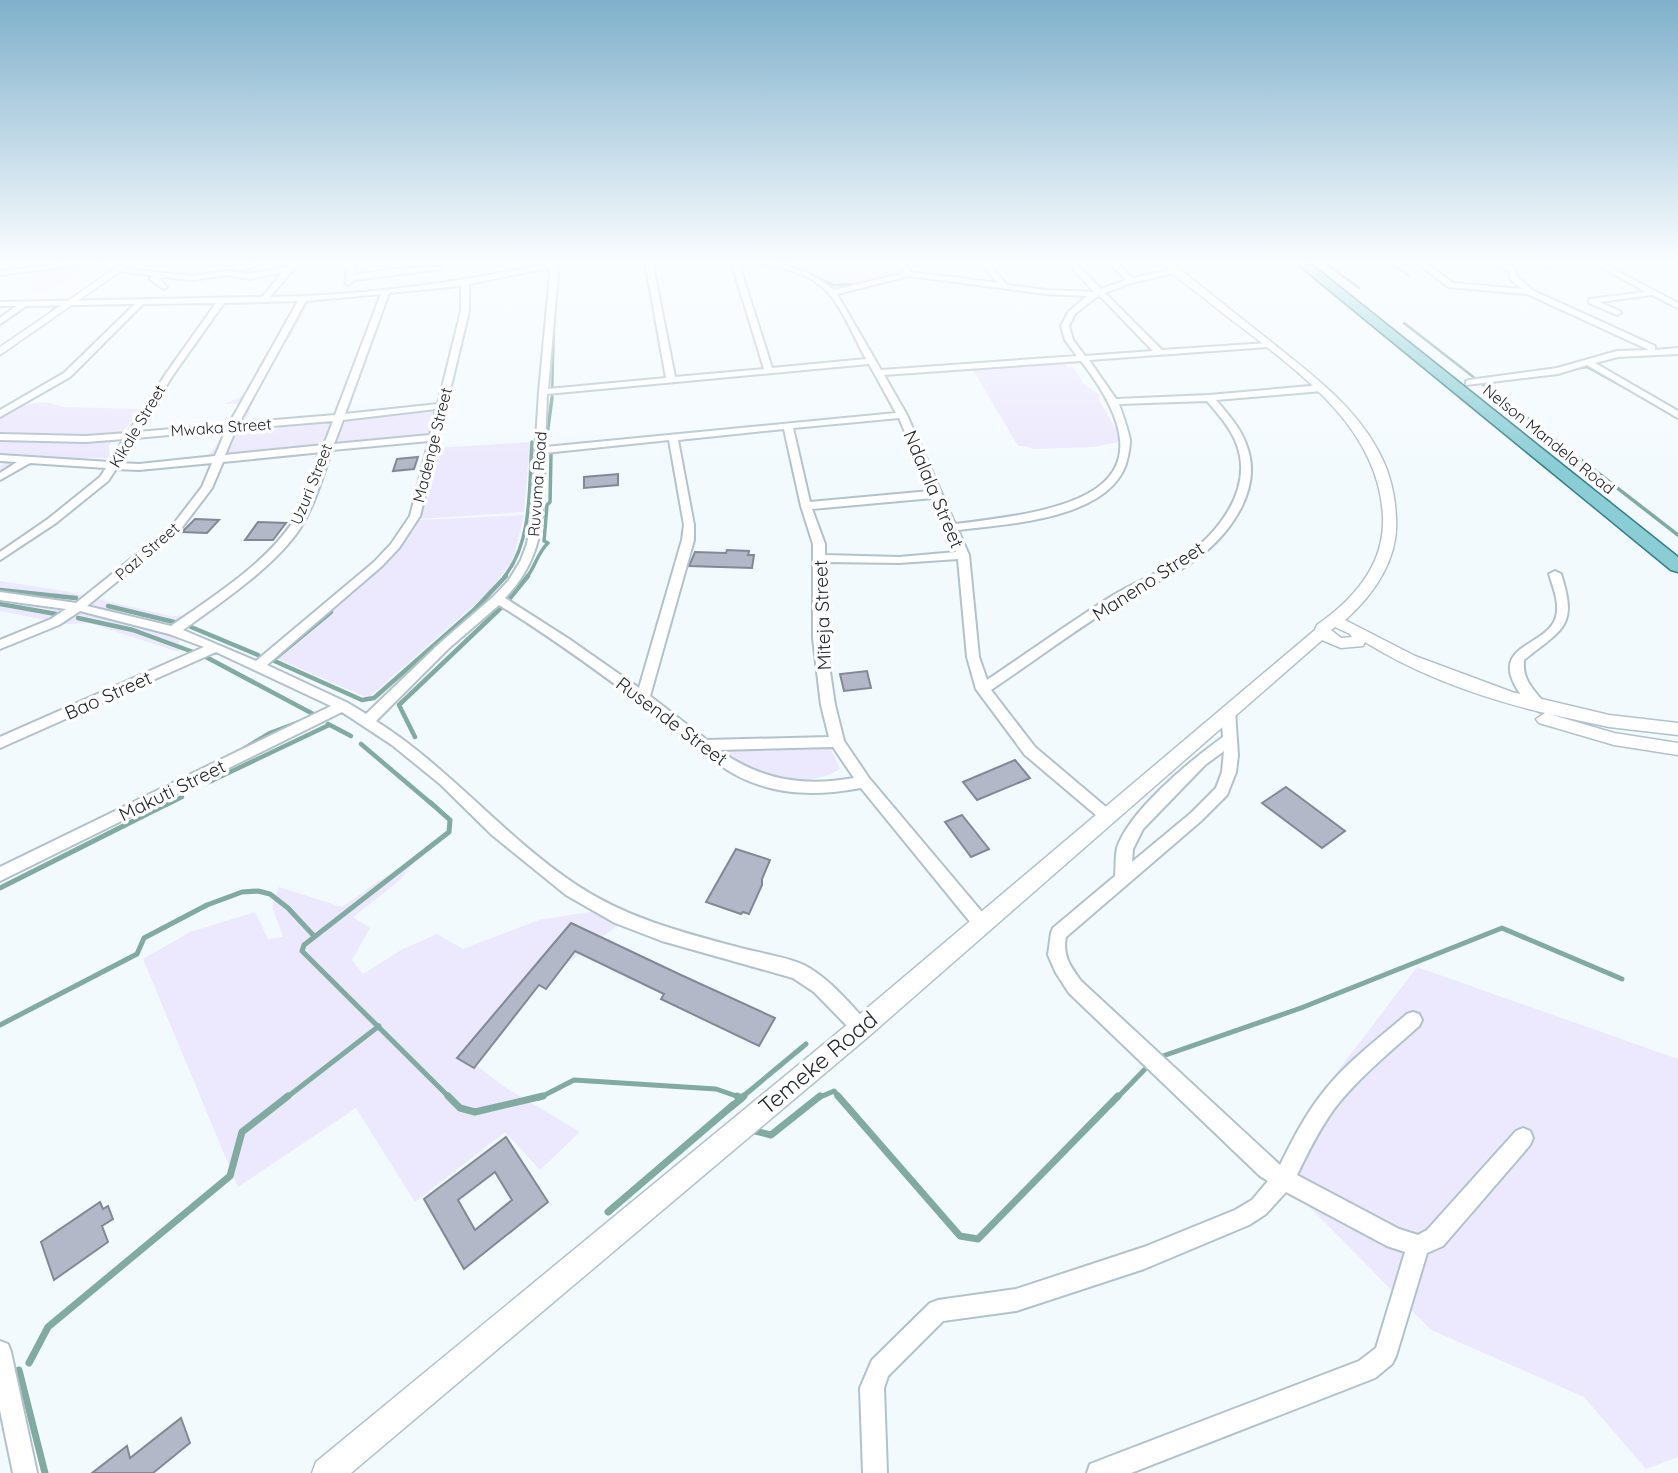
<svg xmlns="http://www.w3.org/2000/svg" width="1678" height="1473" viewBox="0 0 1678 1473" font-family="Quicksand,sans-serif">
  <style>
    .green { fill: #ece8fd }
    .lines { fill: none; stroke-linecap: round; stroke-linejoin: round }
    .stream-far4 { stroke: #81aaa0; stroke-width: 2.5 }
    .stream-far3 { stroke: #81aaa0; stroke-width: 3.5 }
    .stream-far2 { stroke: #81aaa0; stroke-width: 4.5 }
    .stream-far1 { stroke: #81aaa0; stroke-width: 5 }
    .stream { stroke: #81aaa0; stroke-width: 7 }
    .building { fill: #b2b8c7; stroke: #818896; stroke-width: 2; fill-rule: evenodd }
    .minor-casing { stroke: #b2c2cc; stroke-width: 4 }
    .tertiary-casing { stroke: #b2c2cc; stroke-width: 3 }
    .primary-casing { stroke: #337e88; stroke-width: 3 }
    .minor { fill: #fff; fill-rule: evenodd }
    .tertiary { fill: #fff; fill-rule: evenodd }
    .primary { fill: #8acdd5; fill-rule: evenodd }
    .labels { text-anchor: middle; stroke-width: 7; stroke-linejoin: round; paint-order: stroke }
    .far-street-label { font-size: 16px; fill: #23292d; stroke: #fff }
    .street-label { font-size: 19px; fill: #23292d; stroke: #fff }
    .near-street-label { font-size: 23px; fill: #23292d; stroke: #fff }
  </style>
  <rect width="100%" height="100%" fill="#f3fafe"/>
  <!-- green -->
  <g class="green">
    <path d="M765,261H850L906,276C842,293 824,283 765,261Z"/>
    <path d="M58,266H95L42,293C34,289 27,280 29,271Z"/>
    <path d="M318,294L309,303L292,335L278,350L270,371L256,393L245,424L442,404L438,437L330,450L297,527L179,630V652L89,623L67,624L0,611V581L64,591L171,616C176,616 182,616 187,614C214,603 279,548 292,523C304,501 310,476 316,452L203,461C219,446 229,424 239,404H224L245,395L274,346L296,303L265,304L258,299Z"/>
    <path d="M1064,363L1068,368L1073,367L1084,384L1099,395V400L1123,441L1094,447L1033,449L1026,446H1018L973,370L1008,365Z"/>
    <path d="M46,402L64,407L144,409L109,445L110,458H35L0,480V466L17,457L0,454V419L22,405Z"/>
    <path d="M530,442L524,512L419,519L437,448Z"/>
    <path d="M524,515L513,561L488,593L368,698L278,659L386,564L419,520Z"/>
    <path d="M829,745L840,769C806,791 760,772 726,758L727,749Z"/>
    <path d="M417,858L399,881L353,917L370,928L352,960L363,974L403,949L437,934L463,949L539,920L595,911L617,926L487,1024L463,1055L503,1086L580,1132L540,1170L505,1132L415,1202L356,1108L238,1187L143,959L190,932L255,912L268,939L283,937L272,906L279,887L342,907L380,880Z"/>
    <path d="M1417,967L1678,1059V1457L1646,1469L1584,1397L1431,1330L1277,1174L1308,1110Z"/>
  </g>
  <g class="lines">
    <!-- stream-far4 -->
    <g class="stream-far4">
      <path d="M781,261L833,285L851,284"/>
      <path d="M1293,261L1463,400"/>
      <path d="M1323,261L1359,288"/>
      <path d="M1388,261L1408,275"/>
      <path d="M516,270L545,264"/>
      <path d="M349,293L417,286"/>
      <path d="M326,295L342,294"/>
      <path d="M44,318L56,307"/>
      <path d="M1404,323L1503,400"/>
      <path d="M1565,366L1587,360"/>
      <path d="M1528,377L1587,367L1647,400"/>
      <path d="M1483,384L1513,379"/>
      <path d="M552,400L554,319"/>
    </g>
    <!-- stream-far3 -->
    <g class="stream-far3">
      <path d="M1461,398L1547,468"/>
      <path d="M1501,398L1678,535"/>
      <path d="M1644,398L1653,403"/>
      <path d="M504,577C533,542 529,485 532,442"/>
      <path d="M527,577C535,567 538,552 548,543L544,541L547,505L550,502L551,454L546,442L552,398"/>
    </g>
    <!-- stream-far2 -->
    <g class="stream-far2">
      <path d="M0,590L76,598"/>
      <path d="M0,604L56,614"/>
      <path d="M108,606L174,622"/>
      <path d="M78,618L133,630L193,652"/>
      <path d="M191,627L258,655"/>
      <path d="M206,657L315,715"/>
      <path d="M270,659L362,700L374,698L474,610L506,576"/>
      <path d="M273,660L331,612"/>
      <path d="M328,724L351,736"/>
      <path d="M415,737L399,705L506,603L528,576"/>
      <path d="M361,744L433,805"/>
      <path d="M237,753L270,733L307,719"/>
      <path d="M209,782L329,725"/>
      <path d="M166,805L182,797"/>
    </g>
    <!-- stream-far1 -->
    <g class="stream-far1">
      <path d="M431,803L450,820L449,832L304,945L302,951L450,1098"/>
      <path d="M0,888L169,803"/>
      <path d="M0,1025L137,954L144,938L207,905L242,892L258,891L270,894L288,908L314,936"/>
      <path d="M1157,1058L1301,1008L1502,928L1622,979"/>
      <path d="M286,1098L379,1026"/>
      <path d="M539,1098L574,1080L716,1089L742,1098"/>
      <path d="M741,1098L806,1044"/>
      <path d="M818,1098L834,1091L840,1098"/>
      <path d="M1117,1098L1150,1064"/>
    </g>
    <!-- stream -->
    <g class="stream">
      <path d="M448,1096L460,1108L475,1112L543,1096"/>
      <path d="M838,1096L960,1236L978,1239L1118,1096"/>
      <path d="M739,1100L744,1096"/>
      <path d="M731,1107L742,1098L737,1096"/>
      <path d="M751,1130L771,1135L820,1096"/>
      <path d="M608,1212L733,1105"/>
      <path d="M29,1363L48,1327L230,1176L242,1132L288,1096"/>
      <path d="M19,1370L45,1473"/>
    </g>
  </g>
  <!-- building -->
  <g class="building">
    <path d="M418,457L414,469L393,471L397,459Z"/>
    <path d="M618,474V485L584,488V477Z"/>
    <path d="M195,519L219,520L207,533L182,532Z"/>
    <path d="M258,522L286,523L273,540H245Z"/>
    <path d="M727,550L749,551L748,555H754L752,568L689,566L695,552L726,553Z"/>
    <path d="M867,671L871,688L844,691L840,674Z"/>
    <path d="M1015,760L1030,778L977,800L963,782Z"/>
    <path d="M1286,787L1345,831L1322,848L1262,803Z"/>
    <path d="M962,815L989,849L971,857L945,822Z"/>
    <path d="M736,849L770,860L762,879V885L749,914L743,912L741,914L706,902Z"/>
    <path d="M571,923L681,975L775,1018L759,1046L661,999L664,994L575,951L546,989L539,985L474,1068L457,1058Z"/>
    <path d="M506,1137L548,1202L464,1269L424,1199ZM495,1172L512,1200L475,1230L458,1200Z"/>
    <path d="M100,1202L103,1209L108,1206L113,1219L102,1226L108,1242L54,1280L41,1242Z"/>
    <path d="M181,1418L190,1443L153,1473H92L127,1446L130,1458Z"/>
  </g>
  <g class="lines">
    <!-- minor casing -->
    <g class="minor-casing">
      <g id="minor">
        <path d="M88,261H108L0,275V271Z"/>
        <path d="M230,261H237L240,266L254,264L258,266L238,270Z"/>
        <path d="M292,261H320L296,266L270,297C363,296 456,283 547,264L546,261H552L553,263L576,261L555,267L558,274L548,389L666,378L645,261H652L675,377L764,369L731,261C773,261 800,264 834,290L905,273L897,261H903L911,272L998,283L978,261H986L1007,285L1046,290L1094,292L1066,261H1073L1101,289L1126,280L1107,261H1114L1133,278L1176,268L1179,272L1131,283L1105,293L1162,350L1268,343L1272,345L1268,347L1089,360L1116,399L1209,395L1322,385L1326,388L1322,391L1216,400C1227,413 1240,427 1246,444C1265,491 1226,540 1189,564C1167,579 1141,588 1119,603C1075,630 1034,661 991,690L1035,747L1113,813L1116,817L1113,821H1103L1025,755L976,689L967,657L958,559L899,563L825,562V638L835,705L844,741L869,778L987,918L989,923L987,928L981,930L975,928L861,788C823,795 787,796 751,782C717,769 693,742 664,721C610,680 556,640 499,605L448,649L376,721C450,768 505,838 578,886C627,918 681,932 737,947C758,953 784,956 804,965C829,978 848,1002 867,1022L870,1028L867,1034L861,1037L855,1034L814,992L793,978L662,941L615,923L566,895L492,835L440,784L392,745L342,712L0,881V867L331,706L216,652L0,748V737L204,647L169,634L80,611L59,625L0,649V640L51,619L66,609L0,600V592L76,603L172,526L202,487L212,463L139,470L116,469L108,481L56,523L0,560V552L48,519L100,477L106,468L30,463L0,480V473L17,462L0,461V455L110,462L124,439L86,442L0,440V434L86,436L128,433L165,375L216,303L143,304L70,377L0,417V410L64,373L135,304L26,306L0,324V318L16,306H0V302L262,297L283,272L249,279L227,275L192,280L163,277L159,279L167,287L163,289L150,279L154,276L113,270L117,268L192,276L228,271L249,274L287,267ZM739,264C769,263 811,270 831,296C845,314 855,339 866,359L772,368ZM548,268L550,274L539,392L531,519L527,544L521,560L509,580L494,596L440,643L366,714L348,703L267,665L382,566L399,548L420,516L469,311V284ZM909,276L1046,294L1087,296L1069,311L1061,326L1065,340L1077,356L881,370L837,294ZM461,286V311L438,404L345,414L389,293ZM381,294L335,415L239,423L306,301ZM1099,295L1153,351L1085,356L1073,340L1069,326L1075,314ZM298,301L229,424L138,432L173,375L224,303ZM1081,361C1185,495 1062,511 955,524L907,415L884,375ZM869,364L896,413L545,447L547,394ZM1207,401C1218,414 1231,428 1237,445C1254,491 1215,538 1178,561C1157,574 1133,583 1112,596C1069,623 1029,652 987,680L979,657L969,555L958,530C1008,524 1117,519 1128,456C1129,451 1130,445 1130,440C1128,429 1123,416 1119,404ZM436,409L430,435L334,444L343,420ZM899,418L930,491L810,502L793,428ZM333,421L324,445L225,455L236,429ZM784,429L801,506L813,544V638L821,705L829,737L707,740L650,696L694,540V525L678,440ZM226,430L215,456L139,464L119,463L135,438ZM669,440L684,525L682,540L639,688L569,639L505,598C548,553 542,511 545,453ZM429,441L410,516L391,544L374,562L256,661L183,630C220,603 276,566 301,527C315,504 323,475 332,450ZM322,452C312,475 305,505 290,526C263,565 210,599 171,626L87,606L180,530L212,488L223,462ZM933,498L956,552L899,557L825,555V544L812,509ZM833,747L854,778C804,787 760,780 719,750Z"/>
        <path d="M336,261H344L356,267L353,275L395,269L437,267L441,269L354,280L349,285L345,283L347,279L345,276L349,270Z"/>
        <path d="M850,261H886L863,265Z"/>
        <path d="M1415,261H1423L1453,283L1522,289L1510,279L1509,271L1492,261H1501L1515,268L1517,276L1532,290L1655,346V350L1678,348V354L1618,357L1595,363L1678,411V418L1587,365L1558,374L1466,385V381L1469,380L1557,368L1617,351L1649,350L1527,294L1448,287Z"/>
        <path d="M1536,261H1545L1552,265L1545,267Z"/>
        <path d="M1590,261H1598L1678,303V308L1652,295L1599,302L1620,311L1621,313L1617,315L1589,303V299L1646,292Z"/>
        <path d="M1672,261H1678V264Z"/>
        <path d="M1555,571L1561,574C1578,627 1563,628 1524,660C1522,682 1535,690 1547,707L1540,712C1530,708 1523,698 1517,689C1490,644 1547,647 1556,617C1560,603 1553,587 1549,574Z"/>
        <path d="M1228,706L1235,711L1238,755L1236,772L1227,795L1201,821L1066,937C1062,956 1071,967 1081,981L1280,1165C1292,1141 1304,1117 1321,1095C1344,1064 1377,1040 1407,1014L1413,1012L1419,1014L1422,1020L1419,1026C1390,1052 1358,1078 1334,1109C1319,1130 1308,1152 1297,1175L1399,1229L1418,1235L1427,1230L1516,1131L1523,1128L1530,1131L1533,1138L1530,1145L1443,1246L1427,1253L1396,1356L1392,1364L1375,1378L1131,1473H1087L1090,1464L1359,1361L1376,1348L1405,1252L1387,1246L1286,1192L1266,1214L1249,1225L1144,1269L1016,1311L943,1321L888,1376L884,1388L887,1473H863L860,1388L872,1360L930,1303L938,1300L1016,1289L1144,1247L1235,1210L1252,1200L1268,1181L1260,1176L1069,993L1056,973L1048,955L1051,933L1053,928L1115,876C1116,867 1115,857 1117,848C1129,811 1191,760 1223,737L1221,711ZM1224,751L1222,772L1216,788L1191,813L1132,862L1133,849L1143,829L1205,765Z"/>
        <path d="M0,1341L8,1344L11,1352L37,1473H13L0,1410Z"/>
      </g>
    </g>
    <!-- tertiary casing -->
    <g class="tertiary-casing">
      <g id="tertiary">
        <path d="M126,261H135L0,355V347Z"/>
        <path d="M1161,261H1170C1204,289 1240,317 1275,345C1311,374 1353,405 1376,447C1389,469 1395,492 1396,518C1399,558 1374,595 1345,620L1415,656L1512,692L1609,715L1678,723V735L1609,727L1549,714L1614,733L1678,743V755L1614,745L1539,723L1536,719L1545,713C1482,698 1420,676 1365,642L1363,646L1341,648L1322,640L869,1036L351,1473H312L316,1462L853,1020L1315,630L1317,625C1353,600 1385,565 1383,517C1379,416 1276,357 1205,299C1190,287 1172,275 1161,261ZM1335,627L1350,634L1352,637L1341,638L1331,630Z"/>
      </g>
    </g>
    <!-- primary casing -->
    <g class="primary-casing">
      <path id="primary" d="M1294,261H1307L1678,557V572L1671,570Z"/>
    </g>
    <!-- minor -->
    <use href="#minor" class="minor"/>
    <!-- tertiary -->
    <use href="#tertiary" class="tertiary"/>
    <!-- primary -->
    <use href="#primary" class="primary"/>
  </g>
  <!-- sky -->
  <linearGradient id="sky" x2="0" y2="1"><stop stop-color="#7fb0cb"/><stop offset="0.56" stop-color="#fafdff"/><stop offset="1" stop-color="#fafdff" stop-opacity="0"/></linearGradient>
  <rect width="1678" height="467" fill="url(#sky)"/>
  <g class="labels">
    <!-- far-street labels -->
    <g class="far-street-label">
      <text transform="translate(137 426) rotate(-59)" y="6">Kikale Street</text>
      <text transform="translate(221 427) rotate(-4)" y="6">Mwaka Street</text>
      <text transform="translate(1549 439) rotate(39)" y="6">Nelson Mandela Road</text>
      <text transform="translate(432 445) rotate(-76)" y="6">Madenge Street</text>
      <text transform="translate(311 484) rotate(-68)" y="6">Uzuri Street</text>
      <text transform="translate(537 484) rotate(-86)" y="6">Ruvuma Road</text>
      <text transform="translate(147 551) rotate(-41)" y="6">Pazi Street</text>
    </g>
    <!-- street labels -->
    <g class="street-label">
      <text transform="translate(934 489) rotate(67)" y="7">Ndalala Street</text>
      <text transform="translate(1148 581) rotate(-33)" y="7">Maneno Street</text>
      <text transform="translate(822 615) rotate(-92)" y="7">Miteja Street</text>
      <text transform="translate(108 695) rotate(-24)" y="7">Bao Street</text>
      <text transform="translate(672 721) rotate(37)" y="7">Rusende Street</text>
      <text transform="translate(172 790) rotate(-26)" y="7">Makuti Street</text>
    </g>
    <!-- near-street labels -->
    <g class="near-street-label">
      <text transform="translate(818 1063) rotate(-40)" y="8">Temeke Road</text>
    </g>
  </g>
</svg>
